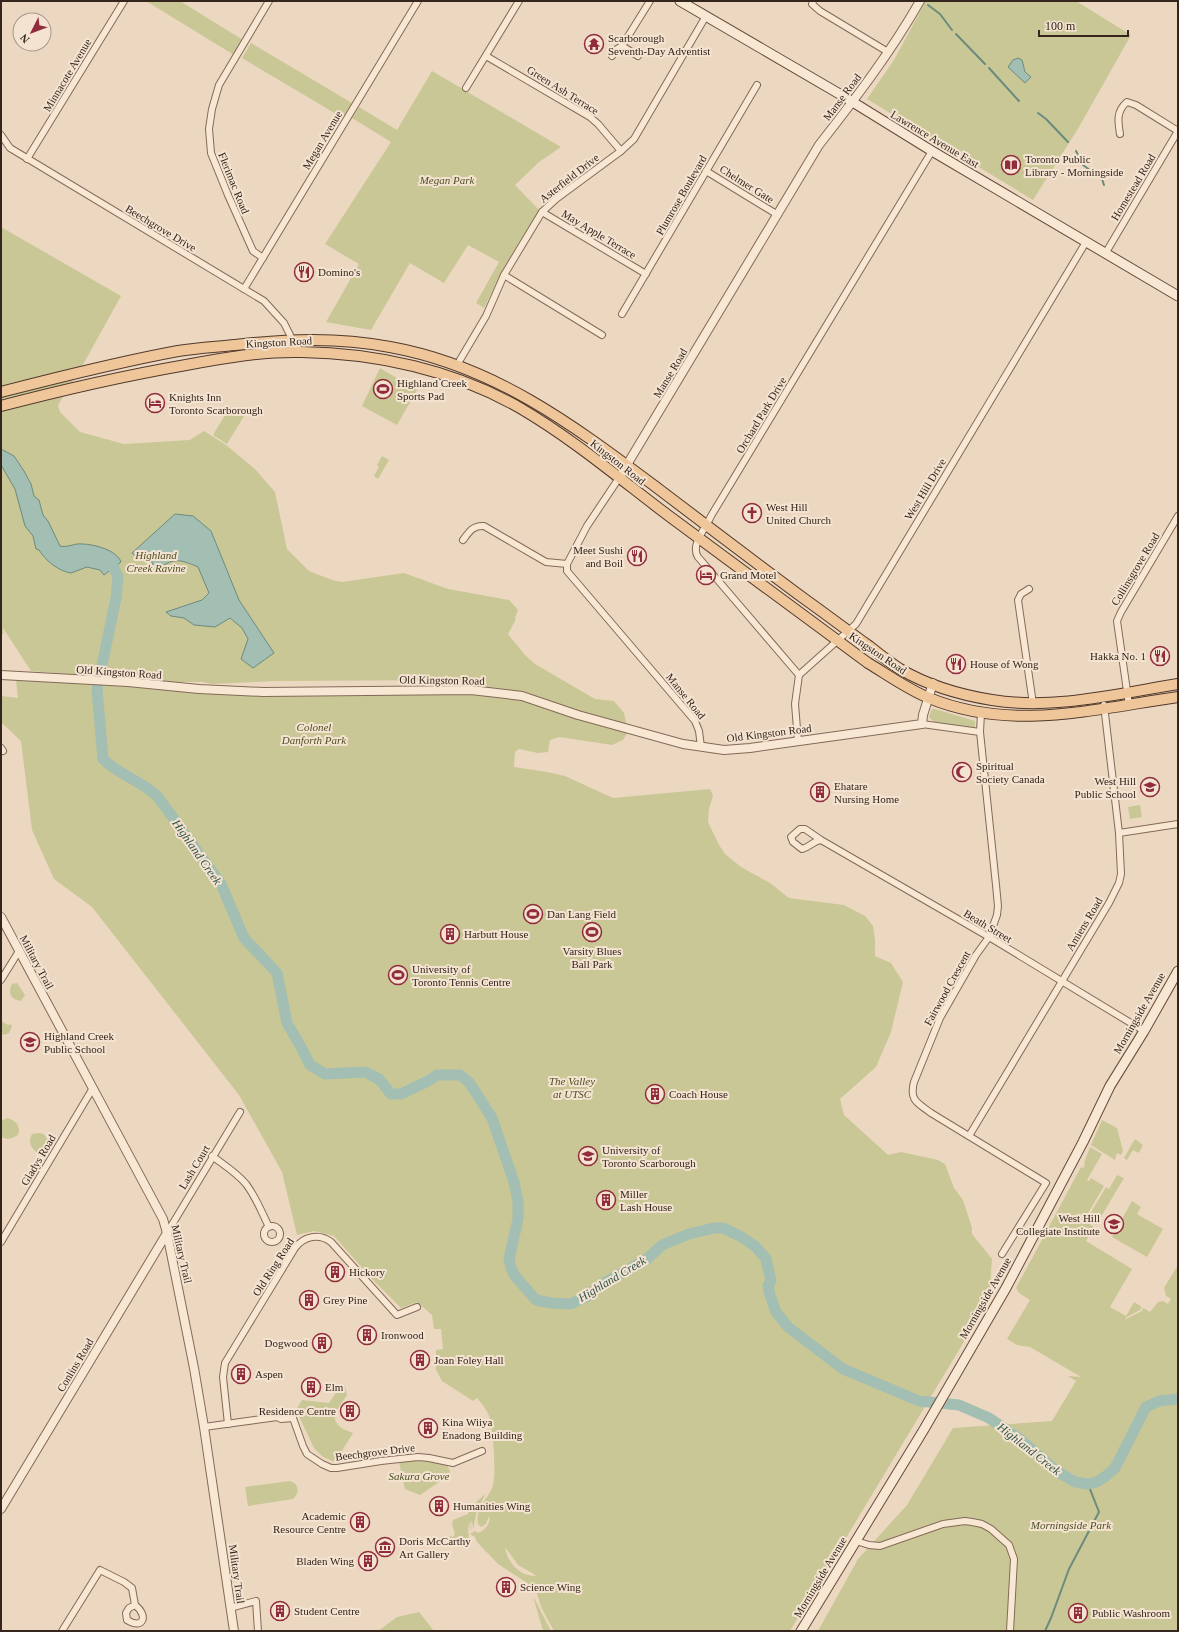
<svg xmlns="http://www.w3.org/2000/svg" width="1179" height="1632" viewBox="0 0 1179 1632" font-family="'Times New Roman',serif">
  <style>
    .green { fill: #c9c795; fill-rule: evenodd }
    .water { fill: #a3beb2; stroke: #6b8b7e }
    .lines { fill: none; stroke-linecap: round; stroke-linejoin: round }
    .stream { stroke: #6b8b7e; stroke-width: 2 }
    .river { stroke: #a3beb2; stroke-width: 11 }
    .minor-casing { stroke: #846959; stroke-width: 8 }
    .tertiary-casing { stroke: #846959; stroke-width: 10 }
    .secondary-casing { stroke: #664b3c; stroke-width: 11 }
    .primary-casing { stroke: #52392d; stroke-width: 12 }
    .minor { stroke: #f7e7d3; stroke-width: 6 }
    .tertiary { stroke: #f7e7d3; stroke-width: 8 }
    .secondary { stroke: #f7e7d3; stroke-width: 9 }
    .primary { stroke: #eec699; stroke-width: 10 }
    .labels { text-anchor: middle; stroke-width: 4; stroke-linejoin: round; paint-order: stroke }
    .poi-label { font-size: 11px; fill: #34251d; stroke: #f4e3d0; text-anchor: start }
    .street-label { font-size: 11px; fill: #34251d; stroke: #f4e3d0 }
    .park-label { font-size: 11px; font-style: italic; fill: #4c5024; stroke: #f4e3d0 }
    .water-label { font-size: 12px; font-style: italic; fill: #2d544b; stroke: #f4e3d0 }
  </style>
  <rect width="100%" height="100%" fill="#ecd8c1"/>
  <!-- green -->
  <g class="green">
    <path d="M146,1H180L243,40L234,55Z"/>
    <path d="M926,1H1076L1131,35L1079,127L1033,200L867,99L894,60Z"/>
    <path d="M251,43L352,103L343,118L242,58Z"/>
    <path d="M432,71L561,147L539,162L515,185L539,210L505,265L484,308L476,303L499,262L468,245L444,283L410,263L371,330L326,322L359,264L325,244L391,142L352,118L359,107L397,130Z"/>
    <path d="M1,227L121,296L85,361L58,405L60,412L80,432L124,444L190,440L204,431L226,445L255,469L275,492L287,549L309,571L332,580L342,582L404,573L448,589L509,600L518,610L515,618L516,619L508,634L525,655L535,664L595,699L614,701L624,713L628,732L623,740L612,745L559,737L550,740L548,752L538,753L519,749L515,752L514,767L547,772L565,776L613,798L710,789L713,796L709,809L708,822L719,845L725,854L741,867L770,883L789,898L844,905L865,916L873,926L875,940V956L891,963L903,982L891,1032L876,1067L840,1099L844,1115L888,1155L901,1152L938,1160L945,1164L954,1188L963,1200L972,1228V1234L992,1259L989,1300L790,1631H554L542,1609L535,1588L498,1564L477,1542L475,1537L470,1534L475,1531L478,1533C485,1530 491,1524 489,1516L486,1524L481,1527L478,1524C475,1509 487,1500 492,1488C497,1477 493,1433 490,1419C488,1411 482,1404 477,1398L473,1401L442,1381L436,1370V1350L443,1349L441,1329H434L432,1315L417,1302L401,1308L372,1279L334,1236L314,1231L297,1235L282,1172L239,1095L92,907L54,879L32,830L21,741L1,722V696L18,698L16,680L179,690L471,685L472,680L276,681L212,684L202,682H166L31,671L3,628V634H1ZM505,1547L518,1565L532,1573L536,1576C520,1577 507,1562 505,1547Z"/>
    <path d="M380,368L417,390L397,425L362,406Z"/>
    <path d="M230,407L244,416L227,444L213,435Z"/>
    <path d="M382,456L389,460L378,479L374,476L379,467L377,465Z"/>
    <path d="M932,709H935L975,721V727L972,728L934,722L929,717Z"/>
    <path d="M1140,805L1142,817L1130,819L1128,807Z"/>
    <path d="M17,983L25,995L21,1001C11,1000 7,993 12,984Z"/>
    <path d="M1,1021L8,1025L11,1024L12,1027L9,1033L4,1035L1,1033Z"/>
    <path d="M7,1118C16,1120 21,1126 18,1135C11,1139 8,1140 1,1137V1121Z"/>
    <path d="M1102,1120L1117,1128L1123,1151L1121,1155L1117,1153L1115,1160L1091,1145Z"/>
    <path d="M38,1133L44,1134L49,1142L42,1152H36C30,1146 28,1142 32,1134Z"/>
    <path d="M1135,1139L1143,1145L1139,1153L1133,1150L1127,1160L1124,1158Z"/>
    <path d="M1090,1147L1102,1154L1087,1180L1089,1181L1091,1178L1104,1186L1084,1220L1094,1227L1086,1241L1132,1269L1110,1307L1126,1316L1134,1302L1142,1307L1140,1310L1125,1318L1126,1319L1142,1311L1143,1308L1150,1312L1158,1302L1163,1301L1168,1304L1171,1299L1166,1296L1164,1288L1178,1265V1631H818L858,1559L907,1505L953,1428L1052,1421L1076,1381L1068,1376L1081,1377L1030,1347L1017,1345L1007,1339L1030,1300L1019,1293L1016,1288L1081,1167L1083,1168L1085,1164L1084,1163Z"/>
    <path d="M1117,1175L1124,1178L1096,1225L1087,1219L1106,1187L1109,1189Z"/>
    <path d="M1132,1201L1141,1207L1137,1214L1163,1229L1147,1257L1112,1237Z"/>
    <path d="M341,1385L345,1387L347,1395L334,1414C335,1426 342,1429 353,1433L335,1462L323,1457L314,1448L296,1410L302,1400L329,1403Z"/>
    <path d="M432,1460L447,1465L450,1471L449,1475L420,1495L405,1489L399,1462Z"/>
    <path d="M290,1481C299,1484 300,1493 293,1499L248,1506L245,1487Z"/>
    <path d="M486,1493L477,1510L473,1530V1522L471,1532L472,1521L470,1524V1532L469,1525L471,1520C466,1527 469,1534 469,1541L457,1543L452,1542L449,1536L453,1537L455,1534L452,1524L453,1520L468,1514L470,1508Z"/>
    <path d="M533,1596L551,1631H543Z"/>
    <path d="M419,1612L434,1631H378L397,1617Z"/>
  </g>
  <!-- water -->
  <g class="water">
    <path d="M1018,58L1022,60L1025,72L1031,77L1025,83L1008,67L1013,60Z"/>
    <path d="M1,449L14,456L24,471L31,484L34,496L39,500L43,515L48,521L60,546C68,548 74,543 82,544C93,544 117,550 121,562L104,575L100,570L87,567L71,573C58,571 45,560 39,550L36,549L33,536L25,526L15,489L1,465Z"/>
    <path d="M175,514L193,516L211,531L239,600L274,653L253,668L241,659L248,639L242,628L230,618L215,627L194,625L184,618L171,616L166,612L202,600L209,593L198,567C179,559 173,557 156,571L150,558L140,560L132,553Z"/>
  </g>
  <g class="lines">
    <!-- stream -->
    <g class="stream">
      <path d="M928,5L940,14L952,30"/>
      <path d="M956,34L985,64"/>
      <path d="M989,68L1019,101"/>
      <path d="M1038,113L1046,119L1068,142"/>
      <path d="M1076,151L1083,165L1102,179L1104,185"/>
      <path d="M1045,1631L1051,1618L1069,1569L1099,1512L1088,1484"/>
    </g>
    <!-- river -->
    <path class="river" d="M103,558L108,560L112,564L118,577L116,598L97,689L103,759C119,775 142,781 158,797L221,884L244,938L277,973L287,1023L301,1047L310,1065L325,1074L365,1072L379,1079L391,1094H401L428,1081L437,1075H460L469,1082L492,1118L514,1182L518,1202V1219L509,1259L511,1268L515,1276L536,1300L551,1303L570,1304L586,1297L604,1283L647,1259L662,1245L689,1234L714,1228H723L740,1236L756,1247L766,1259L771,1281L768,1286L770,1295L776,1312L788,1327L843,1369L919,1401L959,1405L989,1418L1021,1440L1055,1470L1075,1482L1088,1484L1097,1482L1106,1476L1115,1468L1146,1407L1159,1401L1178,1399"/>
    <!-- minor casing -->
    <g class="minor-casing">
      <g id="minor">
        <path d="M813,1L812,4L820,11L888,52"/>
        <path d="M622,46L638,56"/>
        <path d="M486,56L590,117L598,124L621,151"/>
        <path d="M612,56L617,49L622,46L650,1"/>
        <path d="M466,88L519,1"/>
        <path d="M1,135L10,148L264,301L284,323L298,351"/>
        <path d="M27,159L124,1"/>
        <path d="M706,171L778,215"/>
        <path d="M542,212L646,274"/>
        <path d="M1105,254L1178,131L1136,105L1127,102C1116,111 1118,122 1120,134"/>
        <path d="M263,258L253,251L228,195L211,153L209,129L212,109L219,85L269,1"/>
        <path d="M504,275L602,335"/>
        <path d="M244,289L418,1"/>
        <path d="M622,314L757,85"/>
        <path d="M457,365L486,316L504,275L542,212L556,199L621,151L634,139L706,16"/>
        <path d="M619,478L587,526L567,564V571L695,721L699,731L701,747"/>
        <path d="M463,540C469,532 473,525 484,526L546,562L567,564"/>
        <path d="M1029,589L1021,594L1018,600L1033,704"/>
        <path d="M799,675L698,557C690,545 706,528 711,516L932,151"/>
        <path d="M1129,705L1117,621L1121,612L1178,516"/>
        <path d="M981,713L980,732L996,885L998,906L997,915L989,937L976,955L940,1018L914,1082C909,1101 918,1103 931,1113L1046,1183L1002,1254"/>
        <path d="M922,724L980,732"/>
        <path d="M798,741L795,704L799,675L856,624L1086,242"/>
        <path d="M1,748L3,751"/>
        <path d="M1119,833L1178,824"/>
        <path d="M821,840C813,841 810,847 802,849L793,842L791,837L800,829H805L821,840L989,937L1144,1031"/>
        <path d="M1,980L19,951"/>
        <path d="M969,1136L1109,903L1119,883L1121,874L1119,833L1104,705"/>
        <path d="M212,1156C224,1165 237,1173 246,1184C256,1197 262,1213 269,1227"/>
        <circle cx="272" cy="1234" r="8"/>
        <path d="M167,1233L240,1112"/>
        <path d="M1,1242L93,1088"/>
        <path d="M277,1417L281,1419L293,1418"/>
        <path d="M228,1424L223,1377L225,1363L295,1248C304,1236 319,1233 331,1242L397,1315L417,1307"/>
        <path d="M204,1427L277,1417L280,1414L287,1413L293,1418L303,1446L307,1454L322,1464L331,1468H337L381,1461L418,1457L429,1458L453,1463L482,1451"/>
        <path d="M856,1541L869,1545L880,1546L943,1524L965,1521L972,1522L982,1524L991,1529L1009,1545L1014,1559L1010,1631"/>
        <path d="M230,1608L256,1601L258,1631"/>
        <path d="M62,1631L100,1570L124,1582L132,1588L135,1605C149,1616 143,1630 127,1620L126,1613L129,1608L135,1605"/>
      </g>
    </g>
    <!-- tertiary casing -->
    <g class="tertiary-casing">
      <g id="tertiary">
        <path d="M619,478L819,145C855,99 891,52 920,1"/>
        <path d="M1,675L128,682L199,689L263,692L471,690L522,696L578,715L683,744L724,750L750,748L922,724L923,715L933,683"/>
        <path d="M1,917L163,1219L167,1233L194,1368L204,1427L234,1631"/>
        <path d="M1,1509L167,1233"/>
      </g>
    </g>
    <!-- secondary casing -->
    <g class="secondary-casing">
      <g id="secondary">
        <path d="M680,1L843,96L932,151L1178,296"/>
        <path d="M801,1631L923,1431L1006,1288L1083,1142L1110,1086L1144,1031L1178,971"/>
      </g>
    </g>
    <!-- primary casing -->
    <g class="primary-casing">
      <g id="primary">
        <path d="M1,392C59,377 118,362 178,351C197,348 216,347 235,345C289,339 337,337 390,347C495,366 573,425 656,487C706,525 756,563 806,600C827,615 848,631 869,646C879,654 889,662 900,669C927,685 961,695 992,700C1053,710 1117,694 1178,684"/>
        <path d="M1,406C62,390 123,376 186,365C223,358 263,351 301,352C376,353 454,370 520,408C573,439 620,479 669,516C735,565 802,614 868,663C888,675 907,689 929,698C1012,732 1093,709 1178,697"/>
      </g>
    </g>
    <!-- minor -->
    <use href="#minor" class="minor"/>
    <!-- tertiary -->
    <use href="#tertiary" class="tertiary"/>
    <!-- secondary -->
    <use href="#secondary" class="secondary"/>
    <!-- primary -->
    <use href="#primary" class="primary"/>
  </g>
  <!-- icons -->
  <defs>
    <g id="temple-ring" transform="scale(1)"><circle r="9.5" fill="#f4e3d0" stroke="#912c3d" stroke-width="1.5"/><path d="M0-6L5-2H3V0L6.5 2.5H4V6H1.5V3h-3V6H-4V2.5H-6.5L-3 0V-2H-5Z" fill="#912c3d"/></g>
    <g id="library-ring" transform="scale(1)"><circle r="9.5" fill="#f4e3d0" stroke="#912c3d" stroke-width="1.5"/><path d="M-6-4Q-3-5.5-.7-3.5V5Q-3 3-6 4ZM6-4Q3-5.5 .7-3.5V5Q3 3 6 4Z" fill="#912c3d"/></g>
    <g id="restaurant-ring" transform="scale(1)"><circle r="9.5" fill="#f4e3d0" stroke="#912c3d" stroke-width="1.5"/><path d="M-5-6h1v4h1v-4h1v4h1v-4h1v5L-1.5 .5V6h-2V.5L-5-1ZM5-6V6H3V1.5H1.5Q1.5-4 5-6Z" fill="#912c3d"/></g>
    <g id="stadium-ring" transform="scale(1)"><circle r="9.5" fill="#f4e3d0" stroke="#912c3d" stroke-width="1.5"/><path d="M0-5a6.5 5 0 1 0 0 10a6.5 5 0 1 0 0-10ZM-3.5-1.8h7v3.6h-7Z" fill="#912c3d"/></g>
    <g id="hotel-ring" transform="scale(1)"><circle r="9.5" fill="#f4e3d0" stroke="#912c3d" stroke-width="1.5"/><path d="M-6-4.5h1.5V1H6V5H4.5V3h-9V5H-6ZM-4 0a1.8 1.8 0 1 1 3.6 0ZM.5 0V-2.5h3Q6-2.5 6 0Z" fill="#912c3d"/></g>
    <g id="church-ring" transform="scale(1)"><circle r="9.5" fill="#f4e3d0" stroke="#912c3d" stroke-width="1.5"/><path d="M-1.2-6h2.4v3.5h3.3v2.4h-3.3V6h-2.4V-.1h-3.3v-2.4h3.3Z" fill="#912c3d"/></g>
    <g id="mosque-ring" transform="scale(1)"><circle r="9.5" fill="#f4e3d0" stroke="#912c3d" stroke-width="1.5"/><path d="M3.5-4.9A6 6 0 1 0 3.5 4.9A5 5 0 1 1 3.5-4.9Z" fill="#912c3d"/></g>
    <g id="school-ring" transform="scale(1)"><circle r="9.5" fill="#f4e3d0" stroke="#912c3d" stroke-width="1.5"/><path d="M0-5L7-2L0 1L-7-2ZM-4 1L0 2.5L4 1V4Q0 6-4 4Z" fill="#912c3d"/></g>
    <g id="building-ring" transform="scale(1)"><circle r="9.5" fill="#f4e3d0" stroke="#912c3d" stroke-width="1.5"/><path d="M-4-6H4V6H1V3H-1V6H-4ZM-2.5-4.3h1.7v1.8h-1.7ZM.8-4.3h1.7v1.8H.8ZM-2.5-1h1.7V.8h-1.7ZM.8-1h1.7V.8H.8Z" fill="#912c3d"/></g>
    <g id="university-ring" transform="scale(1)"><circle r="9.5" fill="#f4e3d0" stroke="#912c3d" stroke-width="1.5"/><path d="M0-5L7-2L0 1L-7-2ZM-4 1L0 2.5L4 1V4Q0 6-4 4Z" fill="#912c3d"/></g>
    <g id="museum-ring" transform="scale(1)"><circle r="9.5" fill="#f4e3d0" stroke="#912c3d" stroke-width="1.5"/><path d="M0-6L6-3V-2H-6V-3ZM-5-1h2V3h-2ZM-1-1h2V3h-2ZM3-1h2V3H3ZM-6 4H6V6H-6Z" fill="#912c3d"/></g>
  </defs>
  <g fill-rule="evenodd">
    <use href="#temple-ring" x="594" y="44"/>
    <use href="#library-ring" x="1011" y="165"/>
    <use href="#restaurant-ring" x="304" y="272"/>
    <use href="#stadium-ring" x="383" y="389"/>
    <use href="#hotel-ring" x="155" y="403"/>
    <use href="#church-ring" x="752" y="513"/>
    <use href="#restaurant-ring" x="637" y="556"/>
    <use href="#hotel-ring" x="706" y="575"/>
    <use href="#restaurant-ring" x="1160" y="656"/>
    <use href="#restaurant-ring" x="956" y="664"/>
    <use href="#mosque-ring" x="962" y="772"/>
    <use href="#school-ring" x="1150" y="787"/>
    <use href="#building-ring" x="820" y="792"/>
    <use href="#stadium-ring" x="533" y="914"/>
    <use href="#stadium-ring" x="592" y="932"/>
    <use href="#building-ring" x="450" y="934"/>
    <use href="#stadium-ring" x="398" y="975"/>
    <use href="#school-ring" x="30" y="1042"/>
    <use href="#building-ring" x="655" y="1094"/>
    <use href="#university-ring" x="588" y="1156"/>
    <use href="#building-ring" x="606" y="1200"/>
    <use href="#school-ring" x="1114" y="1224"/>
    <use href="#building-ring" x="335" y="1272"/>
    <use href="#building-ring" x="309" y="1300"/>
    <use href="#building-ring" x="367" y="1335"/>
    <use href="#building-ring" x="322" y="1343"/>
    <use href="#building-ring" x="420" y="1360"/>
    <use href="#building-ring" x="241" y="1374"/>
    <use href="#building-ring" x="311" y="1387"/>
    <use href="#building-ring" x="350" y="1411"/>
    <use href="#building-ring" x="428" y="1428"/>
    <use href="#building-ring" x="439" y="1506"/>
    <use href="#building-ring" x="360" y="1522"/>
    <use href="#museum-ring" x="385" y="1547"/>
    <use href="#building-ring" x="368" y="1561"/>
    <use href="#building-ring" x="506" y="1587"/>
    <use href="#building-ring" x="280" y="1611"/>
    <use href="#building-ring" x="1078" y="1613"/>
  </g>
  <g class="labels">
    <!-- poi labels -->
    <g class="poi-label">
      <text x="608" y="42">Scarborough<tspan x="608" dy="13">Seventh-Day Adventist</tspan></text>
      <text x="1025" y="163">Toronto Public<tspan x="1025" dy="13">Library - Morningside</tspan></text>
      <text x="318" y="276">Domino's</text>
      <text x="397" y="387">Highland Creek<tspan x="397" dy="13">Sports Pad</tspan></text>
      <text x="169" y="401">Knights Inn<tspan x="169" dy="13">Toronto Scarborough</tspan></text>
      <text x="766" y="511">West Hill<tspan x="766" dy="13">United Church</tspan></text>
      <text x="623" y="554" text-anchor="end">Meet Sushi<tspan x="623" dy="13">and Boil</tspan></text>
      <text x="720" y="579">Grand Motel</text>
      <text x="1146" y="660" text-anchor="end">Hakka No. 1</text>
      <text x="970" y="668">House of Wong</text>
      <text x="976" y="770">Spiritual<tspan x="976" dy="13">Society Canada</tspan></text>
      <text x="1136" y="785" text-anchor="end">West Hill<tspan x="1136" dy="13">Public School</tspan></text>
      <text x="834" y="790">Ehatare<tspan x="834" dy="13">Nursing Home</tspan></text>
      <text x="547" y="918">Dan Lang Field</text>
      <text x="464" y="938">Harbutt House</text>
      <text x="592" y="955" text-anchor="middle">Varsity Blues<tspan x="592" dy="13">Ball Park</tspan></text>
      <text x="412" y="973">University of<tspan x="412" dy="13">Toronto Tennis Centre</tspan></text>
      <text x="44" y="1040">Highland Creek<tspan x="44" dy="13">Public School</tspan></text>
      <text x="669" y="1098">Coach House</text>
      <text x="602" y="1154">University of<tspan x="602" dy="13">Toronto Scarborough</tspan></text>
      <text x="620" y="1198">Miller<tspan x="620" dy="13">Lash House</tspan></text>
      <text x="1100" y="1222" text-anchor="end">West Hill<tspan x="1100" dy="13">Collegiate Institute</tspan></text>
      <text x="349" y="1276">Hickory</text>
      <text x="323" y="1304">Grey Pine</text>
      <text x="381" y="1339">Ironwood</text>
      <text x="308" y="1347" text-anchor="end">Dogwood</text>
      <text x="434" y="1364">Joan Foley Hall</text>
      <text x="255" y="1378">Aspen</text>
      <text x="325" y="1391">Elm</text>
      <text x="336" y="1415" text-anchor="end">Residence Centre</text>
      <text x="442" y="1426">Kina Wiiya<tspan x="442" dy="13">Enadong Building</tspan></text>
      <text x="453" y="1510">Humanities Wing</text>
      <text x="346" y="1520" text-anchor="end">Academic<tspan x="346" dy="13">Resource Centre</tspan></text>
      <text x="399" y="1545">Doris McCarthy<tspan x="399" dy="13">Art Gallery</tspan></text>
      <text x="354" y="1565" text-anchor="end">Bladen Wing</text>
      <text x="520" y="1591">Science Wing</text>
      <text x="294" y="1615">Student Centre</text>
      <text x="1092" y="1617">Public Washroom</text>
    </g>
    <!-- street labels -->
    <g class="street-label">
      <text transform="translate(67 75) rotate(-59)" y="4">Minnacote Avenue</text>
      <text transform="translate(563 90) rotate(32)" y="4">Green Ash Terrace</text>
      <text transform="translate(842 97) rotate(-53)" y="4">Manse Road</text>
      <text transform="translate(935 139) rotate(31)" y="4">Lawrence Avenue East</text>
      <text transform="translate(322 140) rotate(-59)" y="4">Megan Avenue</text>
      <text transform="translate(569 178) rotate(-38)" y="4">Asterfield Drive</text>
      <text transform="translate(234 183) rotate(68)" y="4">Flerimac Road</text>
      <text transform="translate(747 184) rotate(32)" y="4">Chelmer Gate</text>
      <text transform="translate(1133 187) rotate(-59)" y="4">Homestead Road</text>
      <text transform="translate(681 195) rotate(-60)" y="4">Plumrose Boulevard</text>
      <text transform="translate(161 228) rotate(31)" y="4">Beechgrove Drive</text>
      <text transform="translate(599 234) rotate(31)" y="4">May Apple Terrace</text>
      <text transform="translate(279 342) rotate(-3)" y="4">Kingston Road</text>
      <text transform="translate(670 373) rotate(-59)" y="4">Manse Road</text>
      <text transform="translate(761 415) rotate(-59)" y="4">Orchard Park Drive</text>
      <text transform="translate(618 462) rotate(38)" y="4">Kingston Road</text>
      <text transform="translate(925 489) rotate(-59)" y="4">West Hill Drive</text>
      <text transform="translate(1135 569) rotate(-59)" y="4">Collinsgrove Road</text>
      <text transform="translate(878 653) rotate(34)" y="4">Kingston Road</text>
      <text transform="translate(119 672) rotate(4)" y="4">Old Kingston Road</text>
      <text transform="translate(442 680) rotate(1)" y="4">Old Kingston Road</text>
      <text transform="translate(686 696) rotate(51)" y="4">Manse Road</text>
      <text transform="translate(769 733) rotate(-7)" y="4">Old Kingston Road</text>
      <text transform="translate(1084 924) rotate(-59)" y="4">Amiens Road</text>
      <text transform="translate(988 926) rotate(31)" y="4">Beath Street</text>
      <text transform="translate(37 962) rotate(62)" y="4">Military Trail</text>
      <text transform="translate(947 988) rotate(-61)" y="4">Fairwood Crescent</text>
      <text transform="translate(1139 1013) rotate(-60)" y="4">Morningside Avenue</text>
      <text transform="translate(38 1160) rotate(-59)" y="4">Gladys Road</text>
      <text transform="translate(194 1167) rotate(-59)" y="4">Lash Court</text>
      <text transform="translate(182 1254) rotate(77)" y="4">Military Trail</text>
      <text transform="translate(273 1267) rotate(-57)" y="4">Old Ring Road</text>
      <text transform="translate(985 1298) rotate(-60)" y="4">Morningside Avenue</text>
      <text transform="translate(75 1365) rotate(-59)" y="4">Conlins Road</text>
      <text transform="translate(375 1452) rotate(-7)" y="4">Beechgrove Drive</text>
      <text transform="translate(237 1574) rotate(82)" y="4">Military Trail</text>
      <text transform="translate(820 1577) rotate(-59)" y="4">Morningside Avenue</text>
    </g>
    <!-- park labels -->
    <g class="park-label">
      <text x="447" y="184">Megan Park</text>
      <text x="156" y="559">Highland<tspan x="156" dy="13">Creek Ravine</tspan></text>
      <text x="314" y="731">Colonel<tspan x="314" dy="13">Danforth Park</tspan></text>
      <text x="572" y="1085">The Valley<tspan x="572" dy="13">at UTSC</tspan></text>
      <text x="419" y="1480">Sakura Grove</text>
      <text x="1071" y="1529">Morningside Park</text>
    </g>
    <!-- water labels -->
    <g class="water-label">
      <text transform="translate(197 852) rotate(55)" y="4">Highland Creek</text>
      <text transform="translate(612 1279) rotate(-31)" y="4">Highland Creek</text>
      <text transform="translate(1029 1449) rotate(38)" y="4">Highland Creek</text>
    </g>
  </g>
  <!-- border -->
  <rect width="1179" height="1632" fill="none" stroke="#34251d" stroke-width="4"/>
  <!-- north arrow -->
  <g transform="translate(32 32) rotate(228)"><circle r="19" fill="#f4e3d0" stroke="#a79788"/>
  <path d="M0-3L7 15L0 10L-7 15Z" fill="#912c3d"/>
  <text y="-6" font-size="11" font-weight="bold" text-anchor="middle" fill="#34251d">N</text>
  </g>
  <!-- scale -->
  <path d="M1039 30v6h89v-6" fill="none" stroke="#34251d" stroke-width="2"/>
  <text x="1045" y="30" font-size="12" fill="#34251d" stroke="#f4e3d0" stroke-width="3" paint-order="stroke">100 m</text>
</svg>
